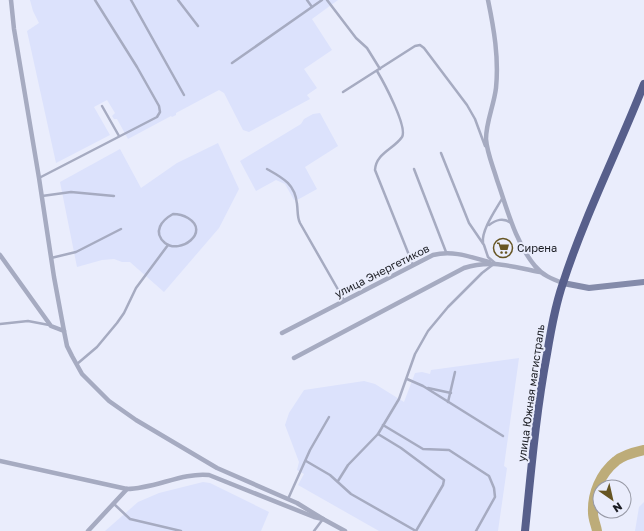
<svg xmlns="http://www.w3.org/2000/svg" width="644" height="531" viewBox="0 0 644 531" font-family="'Golos Text',sans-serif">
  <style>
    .built { fill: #dce2fc }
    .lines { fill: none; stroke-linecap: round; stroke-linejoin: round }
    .river { stroke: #bdac79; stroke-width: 10 }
    .lane { stroke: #a6abc1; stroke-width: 2.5 }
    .street { stroke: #a6abc1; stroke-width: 4.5 }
    .secondary { stroke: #848baa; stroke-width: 6 }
    .highway { stroke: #575f8b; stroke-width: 8 }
    .labels { text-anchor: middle; stroke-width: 4; stroke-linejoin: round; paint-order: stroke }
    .poi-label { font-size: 11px; fill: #1a1c22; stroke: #eaedfc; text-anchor: start }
    .street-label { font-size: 11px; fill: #1a1c22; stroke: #eaedfc }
  </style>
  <rect width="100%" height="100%" fill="#eaedfc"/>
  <!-- built -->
  <g class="built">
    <path d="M30,0H338L312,19L332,50L304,69L317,88L307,95L310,99L249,132L243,130L224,93L219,90L176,113V115L172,117L171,116L128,139L117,119H114L112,116L115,113L107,100L94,107L110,135L56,163L27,31L39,23L33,11Z"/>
    <path d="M320,113L338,146L305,167L317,189L299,199L294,200L285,184L276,180L256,191L240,161L301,124L304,119L313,114Z"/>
    <path d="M218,143L239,189L219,228L164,292L130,262H122L114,259L102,260L77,267L60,182L120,149L141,188L177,163Z"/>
    <path d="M519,358L504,466L507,468L498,531H379L298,485L304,474L297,470L299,462L285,425L289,413L304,390L364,381L375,384L404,402L415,373L422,372L430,374L431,370Z"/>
    <path d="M203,482L210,483L269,512L261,531H105L138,502L159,493Z"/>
    <path d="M644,502V531H635L639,507Z"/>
  </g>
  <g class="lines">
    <!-- river -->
    <path class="river" d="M597,531C596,525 593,519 593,513C592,494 600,474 616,461C623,455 635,452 644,450"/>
    <!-- lane -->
    <g class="lane">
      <path d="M131,0L184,95"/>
      <path d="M178,0L198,26"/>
      <path d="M327,0L356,38L367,48L380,69"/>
      <path d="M312,7L322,0"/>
      <path d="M232,63L312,7L307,0"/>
      <path d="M377,71C383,81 408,127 402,137C394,149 376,153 375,170L413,265"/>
      <path d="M343,92L415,46L420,45L424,48L467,105L475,119L485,146"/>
      <path d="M102,106L119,136"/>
      <path d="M267,169C283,178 295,184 297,204C298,211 297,217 300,223L344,300"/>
      <path d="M414,169L446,252"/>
      <path d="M39,178L157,117L160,112L159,106L137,67L95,0"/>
      <path d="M42,196L71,192L114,196"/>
      <path d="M173,214C179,214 183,215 188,218C211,232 180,255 165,243C152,232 162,220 173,214Z"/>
      <path d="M489,225C496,220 503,217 511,223"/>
      <path d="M483,243C481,230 497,208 503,197"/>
      <path d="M51,258L76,252L121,229"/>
      <path d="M0,324L28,321L49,325"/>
      <path d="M77,364L97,347L117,323L124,313L136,288L168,245"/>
      <path d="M407,379L423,386L503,436"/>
      <path d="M428,388L451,393"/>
      <path d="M448,402L455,372"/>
      <path d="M383,425L423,449L449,450L489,476L494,488L495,497L476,531"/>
      <path d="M378,434L401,448L444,480L443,485L416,531"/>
      <path d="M306,461L330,475L351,494L416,531"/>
      <path d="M338,481L348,465L378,434L399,399L415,354L428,331L448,307L482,273L495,263L488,257L484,245L469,223L441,153"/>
      <path d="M288,499L310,450L329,417"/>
      <path d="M114,504L130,519L181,531"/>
      <path d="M314,531L323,519"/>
    </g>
    <!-- street -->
    <g class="street">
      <path d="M11,0L14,29L39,178L54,277L64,331L67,346L72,356L82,374L109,401L136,420L217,468L297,503L323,519"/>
      <path d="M488,0C494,29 499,58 496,88C494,105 486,122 486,139C487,153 493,166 497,180C507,208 515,242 535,266C542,275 552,279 563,283"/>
      <path d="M0,255L51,326L64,331"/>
      <path d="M282,333L433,255C453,250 471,257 489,262"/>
      <path d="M294,358L464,268C492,259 512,267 540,272"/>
      <path d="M0,461L127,489C154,489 183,472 209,475L314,517L323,519L345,531"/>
      <path d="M88,531L127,489"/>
    </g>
    <!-- secondary -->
    <path class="secondary" d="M563,283L589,288L644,282"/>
    <!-- highway -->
    <path class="highway" d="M525,531C531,472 536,412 547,354C551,330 555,306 563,283C585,215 618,150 644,84"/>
  </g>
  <!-- icons -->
  <defs>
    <g id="supermarket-ring" transform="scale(1)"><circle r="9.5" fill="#eaedfc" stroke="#665523" stroke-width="1.5"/><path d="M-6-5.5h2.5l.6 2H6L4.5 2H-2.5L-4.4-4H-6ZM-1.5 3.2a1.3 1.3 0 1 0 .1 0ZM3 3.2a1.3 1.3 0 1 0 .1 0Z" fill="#665523"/></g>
  </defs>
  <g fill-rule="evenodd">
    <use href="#supermarket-ring" x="503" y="248"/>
  </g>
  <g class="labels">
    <!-- poi labels -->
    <g class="poi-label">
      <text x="517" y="252">Сирена</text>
    </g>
    <!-- street labels -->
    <g class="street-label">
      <text transform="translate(382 271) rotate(-27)" y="4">улица Энергетиков</text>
      <text transform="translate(531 393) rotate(-82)" y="4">улица Южная магистраль</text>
    </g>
  </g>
  <!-- north arrow -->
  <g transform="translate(612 499) rotate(146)"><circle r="19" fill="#eaedfc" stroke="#9799a5"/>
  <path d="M0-3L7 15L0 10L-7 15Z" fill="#665523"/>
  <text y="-6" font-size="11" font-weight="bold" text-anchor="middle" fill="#1a1c22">N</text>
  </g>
</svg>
